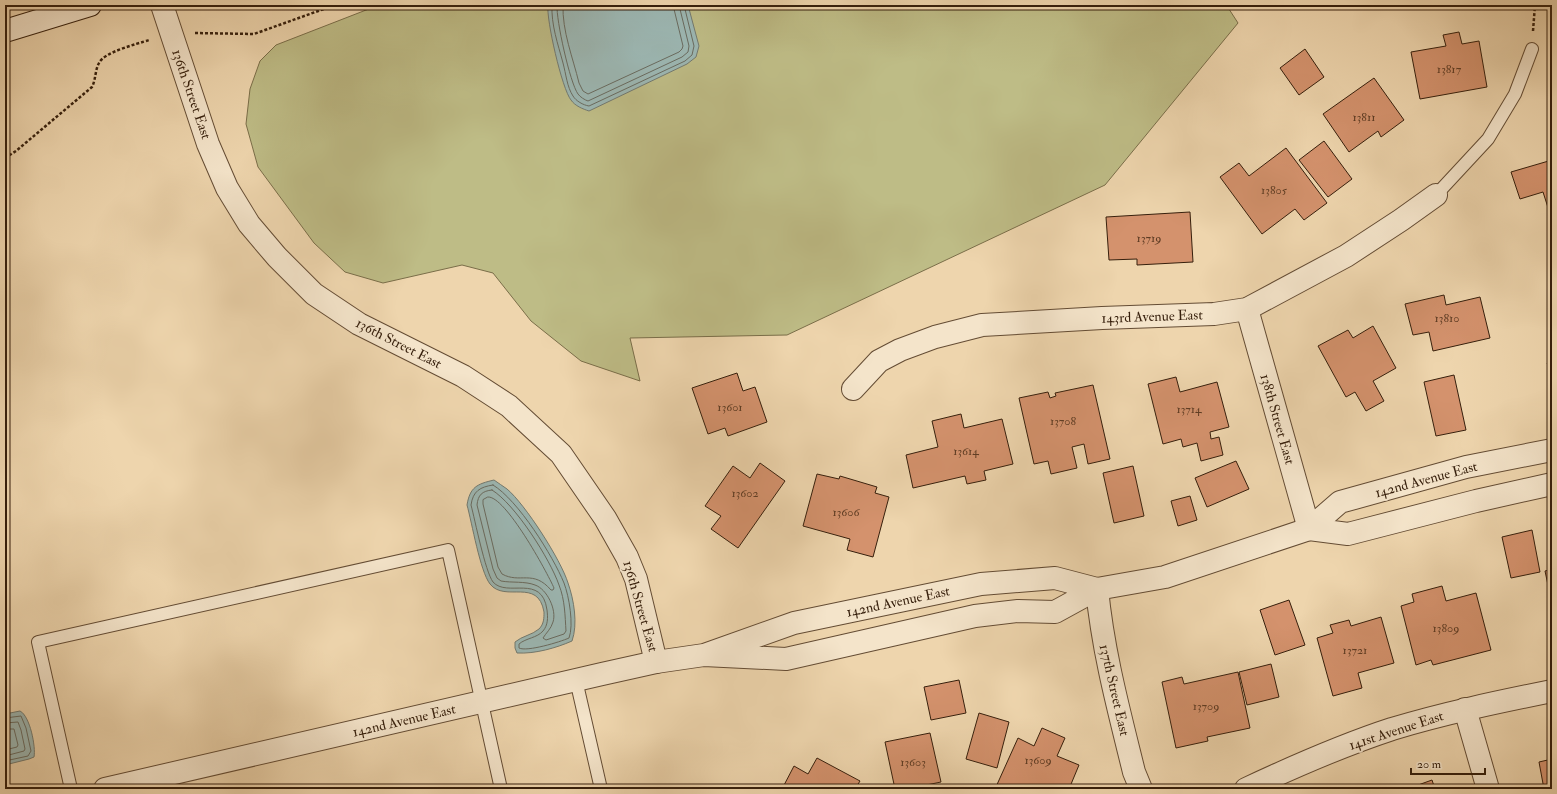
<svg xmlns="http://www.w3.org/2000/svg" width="1557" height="794" viewBox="0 0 1557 794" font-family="'IM FELL Double Pica',serif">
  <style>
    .green { fill: #bebc86; stroke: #7a6e49 }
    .water { fill: #9cb7b3; stroke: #737a70 }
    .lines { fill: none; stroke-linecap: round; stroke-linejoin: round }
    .shore { stroke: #696b60; stroke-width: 1 }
    .building { fill: #d4926d; stroke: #361f0c }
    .service-casing { stroke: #644c34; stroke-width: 14 }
    .minor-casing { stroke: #644c34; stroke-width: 24 }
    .secondary-casing { stroke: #361f0c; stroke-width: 24 }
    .path { stroke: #361f0c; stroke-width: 2.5; stroke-dasharray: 3 2; stroke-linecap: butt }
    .service { stroke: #f4e4ca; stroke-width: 12 }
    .minor { stroke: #f4e4ca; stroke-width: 22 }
    .secondary { stroke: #f4e4ca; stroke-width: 22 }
    .labels { text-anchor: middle; stroke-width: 4; stroke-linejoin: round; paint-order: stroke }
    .number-label { font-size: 12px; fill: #5e3c24 }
    .street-label { font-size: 14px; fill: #361f0c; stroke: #f4e4ca }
  </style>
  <rect width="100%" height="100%" fill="#eed5ad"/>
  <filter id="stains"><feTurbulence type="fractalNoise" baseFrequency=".005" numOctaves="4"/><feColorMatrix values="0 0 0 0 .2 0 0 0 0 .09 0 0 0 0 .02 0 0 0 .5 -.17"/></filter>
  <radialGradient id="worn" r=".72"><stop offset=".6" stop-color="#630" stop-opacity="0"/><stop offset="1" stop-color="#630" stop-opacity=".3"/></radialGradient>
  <!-- green -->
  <path class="green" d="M379,5H1228L1227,6L1238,23L1105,185L787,335L630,338L640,381L581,361L531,321L493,273L462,265L383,283L345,272L314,243L258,167L246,124L250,89L260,61L276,45Z"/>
  <!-- water -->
  <g class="water">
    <path d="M548,5H688L699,46L696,57L687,64L589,111C583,109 575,106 571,100C562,89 546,19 548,5Z"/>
    <path d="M494,480C498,483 503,486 507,489C525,504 561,560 568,583C574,600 578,624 572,641C556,648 535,654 517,653L515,648V642C522,636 532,635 539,629C544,624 544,618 544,612C538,577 505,603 490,584C480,571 472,523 467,505C470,487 477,484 494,480Z"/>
    <path d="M20,711C30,716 36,747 34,757L29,759L5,765V714Z"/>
  </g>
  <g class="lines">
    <!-- shore -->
    <g class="shore">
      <path d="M552,5C551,25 558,44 563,63C566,74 567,87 573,96C576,101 583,105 589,106L685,61L692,55L694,46L684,5"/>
      <path d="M557,5C556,20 570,83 578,94C580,97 585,100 588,101L682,57L688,52L689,46L679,5"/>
      <path d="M563,5C562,31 573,58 579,83L583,91L588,94L679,52L682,49L683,46L673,5"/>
      <path d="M493,485C518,500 553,556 564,583C569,596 574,625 569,638C560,642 527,652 519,648V644C526,638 537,638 543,631C548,625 548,618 547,610C542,573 507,598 493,582C485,571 475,520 471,505C473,491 480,487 493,485Z"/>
      <path d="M492,490C515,504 550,559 559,585C565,600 565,616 566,631L564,634L546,640L543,638C546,633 551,629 553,622C557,610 547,589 535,585C525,581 512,583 501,581L497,578L493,569L477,505C478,495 482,491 492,490Z"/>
      <path d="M488,497C505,495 547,572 554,588L553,590H551C533,569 520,584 502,574L498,567L483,504V500Z"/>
      <path d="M5,718L21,716L26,728L31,751L28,756L5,761"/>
      <path d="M5,723L18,722L21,730L25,749L24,751L5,756"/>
      <path d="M5,729H14L18,745L17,747L5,750"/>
    </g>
  </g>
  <!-- building -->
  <g class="building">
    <path d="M1459,32L1462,44L1479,41L1487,87L1420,99L1411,52L1446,46L1443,35Z"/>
    <path d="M1305,49L1324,77L1299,95L1280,68Z"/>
    <path d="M1374,78L1404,120L1381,137L1378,131L1349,152L1323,114Z"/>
    <path d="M1324,141L1352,179L1328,197L1299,160Z"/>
    <path d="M1286,148L1327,203L1304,220L1295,209L1262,234L1220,177L1239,163L1249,176Z"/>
    <path d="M1552,160V216L1551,217L1543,192L1520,199L1511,172Z"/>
    <path d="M1190,212L1193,262L1137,265V259L1109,260L1106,217Z"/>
    <path d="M1444,295L1446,305L1480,297L1490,338L1433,351L1429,332L1413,335L1405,304Z"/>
    <path d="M1373,326L1396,368L1373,381L1384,401L1366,411L1355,392L1346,397L1318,346L1348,330L1353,338Z"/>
    <path d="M1552,360V371L1547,363Z"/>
    <path d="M737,373L743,391L755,387L767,422L728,436L725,428L708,434L692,388Z"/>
    <path d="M1454,375L1466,430L1436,436L1424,382Z"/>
    <path d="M1176,377L1180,392L1217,382L1229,427L1210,432L1211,439L1219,437L1223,455L1201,461L1197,443L1183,447L1181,439L1163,444L1148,384Z"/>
    <path d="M1093,385L1110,459L1088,464L1084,444L1072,447L1077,468L1051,474L1048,461L1034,464L1019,398L1048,392L1050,398L1056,396L1055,393Z"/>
    <path d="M961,414L964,428L1002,419L1013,464L984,471L986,480L967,484L965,476L913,488L906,455L938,447L932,421Z"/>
    <path d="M1236,461L1249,489L1207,507L1195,478Z"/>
    <path d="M760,463L785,481L738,548L711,529L721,516L705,506L733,466L750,478Z"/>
    <path d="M1133,466L1144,516L1114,523L1103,473Z"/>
    <path d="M817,474L839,479L840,476L877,487L875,493L889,497L873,557L847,550L850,539L803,526Z"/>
    <path d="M1190,496L1197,520L1178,526L1171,501Z"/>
    <path d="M1532,530L1540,572L1511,578L1502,537Z"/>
    <path d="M1552,569V604L1545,571Z"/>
    <path d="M1442,586L1446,601L1476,593L1491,650L1433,665L1431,660L1416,665L1401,606L1414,602L1412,594Z"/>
    <path d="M1289,600L1305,645L1275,655L1260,610Z"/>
    <path d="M1381,617L1394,663L1358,673L1362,688L1333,696L1317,638L1333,633L1330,625L1349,620L1351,626Z"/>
    <path d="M1271,664L1279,697L1247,705L1239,672Z"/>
    <path d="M1238,672L1250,728L1207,737L1208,741L1176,748L1162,682L1182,677L1184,684Z"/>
    <path d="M959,680L966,713L931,720L924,687Z"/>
    <path d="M979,713L1009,722L997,768L966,759Z"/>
    <path d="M1042,728L1065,738L1057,756L1079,765L1069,789H995L1018,738L1034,746Z"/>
    <path d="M930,733L941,782L912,788V786L895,789L885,742Z"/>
    <path d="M817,758L860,781L855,789H782L794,766L808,774Z"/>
    <path d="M1552,759V789H1544L1539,762Z"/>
    <path d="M1432,780L1435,789H1407Z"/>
  </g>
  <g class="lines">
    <!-- service casing -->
    <g class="service-casing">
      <g id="service">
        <path d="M1436,195L1488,139L1515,94L1532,49"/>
        <path d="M576,680L601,789"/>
        <path d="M71,789L38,642L448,550L501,789"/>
      </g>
    </g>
    <!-- minor casing -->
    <g class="minor-casing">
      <g id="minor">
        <path d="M162,5L208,144L227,188L249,224L277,257L314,294L359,324L463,376L509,406L561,454L605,518L627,557L636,579L656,662"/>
        <path d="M1247,309L1309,529"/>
        <path d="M853,389L879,361L900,350L935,337L982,325L1102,318L1214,314L1247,309L1346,256L1401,220L1436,195"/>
        <path d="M1309,529L1348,534L1476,501L1552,484"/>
        <path d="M1465,709L1488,789"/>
        <path d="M105,789L602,674L656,662L704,655L794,623L981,584L1055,578L1097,589L1055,612L1018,611L975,616L786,659L704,655"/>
        <path d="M1141,789L1134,772C1119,711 1103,652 1097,589L1165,577L1309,529L1340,502L1466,467L1552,450"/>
        <path d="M1246,789C1293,767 1343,745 1392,729C1445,713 1498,702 1552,691"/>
      </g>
    </g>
    <!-- secondary casing -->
    <g class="secondary-casing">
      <path id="secondary" d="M5,31L90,5"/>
    </g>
    <!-- path -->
    <g class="path">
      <path d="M1533,31L1535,5"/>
      <path d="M195,33L254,34L335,5"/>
      <path d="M5,158L16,151L92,87C96,79 95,70 99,63C104,52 137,44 149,40"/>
    </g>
    <!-- service -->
    <use href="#service" class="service"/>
    <!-- minor -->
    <use href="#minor" class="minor"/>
    <!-- secondary -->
    <use href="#secondary" class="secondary"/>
  </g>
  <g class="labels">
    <!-- number labels -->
    <g class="number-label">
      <text x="1449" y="73">13817</text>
      <text x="1364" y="121">13811</text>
      <text x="1274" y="194">13805</text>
      <text x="1149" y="242">13719</text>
      <text x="1447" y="322">13810</text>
      <text x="730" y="411">13601</text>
      <text x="1189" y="413">13714</text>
      <text x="1063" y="425">13708</text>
      <text x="966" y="455">13614</text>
      <text x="745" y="497">13602</text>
      <text x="846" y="516">13606</text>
      <text x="1446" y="632">13809</text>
      <text x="1355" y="654">13721</text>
      <text x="1206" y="710">13709</text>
      <text x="1038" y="764">13609</text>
      <text x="913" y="766">13603</text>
    </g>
    <!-- street labels -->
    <g class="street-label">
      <text transform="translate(192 94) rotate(71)" y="5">136th Street East</text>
      <text transform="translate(1152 316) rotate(-2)" y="5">143rd Avenue East</text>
      <text transform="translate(399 343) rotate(27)" y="5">136th Street East</text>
      <text transform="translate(1278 419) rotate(74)" y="5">138th Street East</text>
      <text transform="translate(1426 479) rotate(-15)" y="5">142nd Avenue East</text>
      <text transform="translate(898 601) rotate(-12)" y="5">142nd Avenue East</text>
      <text transform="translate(641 606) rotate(74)" y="5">136th Street East</text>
      <text transform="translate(1115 690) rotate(77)" y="5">137th Street East</text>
      <text transform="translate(404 720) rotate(-13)" y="5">142nd Avenue East</text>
      <text transform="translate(1396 730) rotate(-18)" y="5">141st Avenue East</text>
    </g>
  </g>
  <!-- margin -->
  <rect width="1557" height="794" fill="none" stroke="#eed5ad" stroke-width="20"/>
  <rect x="6" y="6" width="1545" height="782" fill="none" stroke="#361f0c" stroke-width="2"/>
  <rect x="10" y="10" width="1537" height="774" fill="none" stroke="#361f0c"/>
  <!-- scale -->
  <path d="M1411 768v6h74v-6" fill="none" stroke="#361f0c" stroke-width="2"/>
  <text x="1417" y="768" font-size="12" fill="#361f0c" stroke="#f4e4ca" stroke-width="3" paint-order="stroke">20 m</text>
  <rect width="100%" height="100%" filter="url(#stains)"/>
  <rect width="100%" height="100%" fill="url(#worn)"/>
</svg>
